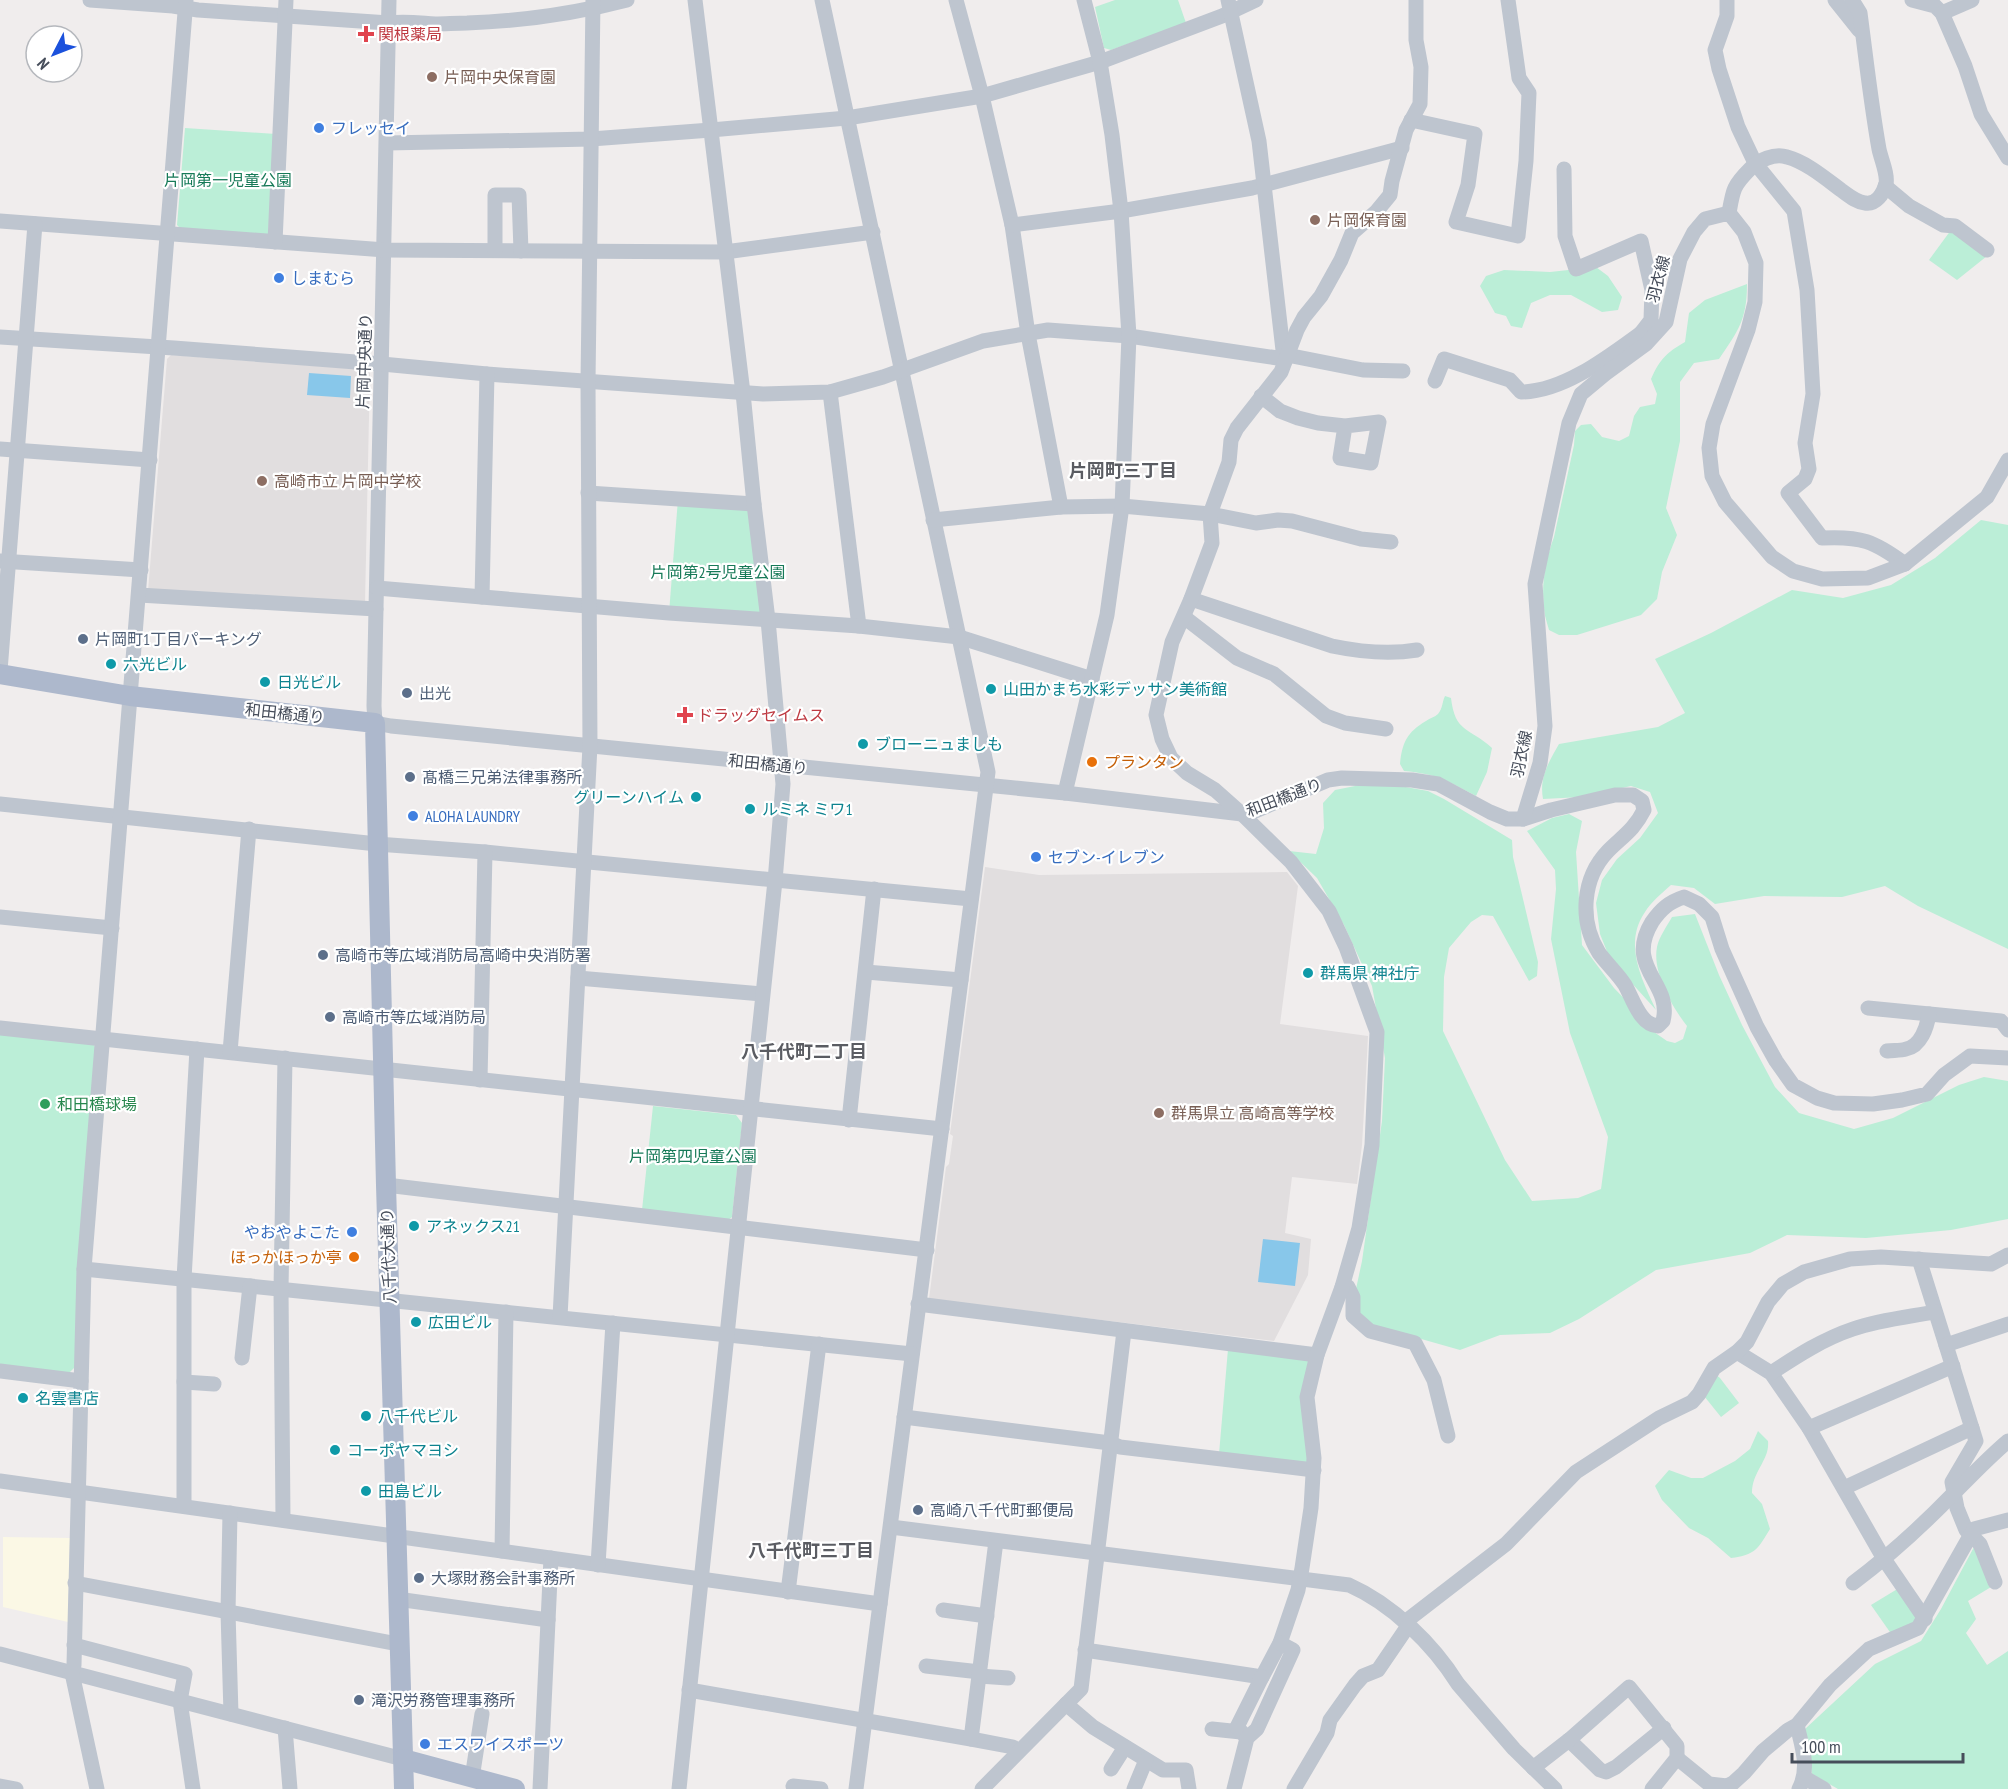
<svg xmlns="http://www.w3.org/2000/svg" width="2008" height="1789" viewBox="0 0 2008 1789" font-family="'PT Sans Narrow','Noto Sans JP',sans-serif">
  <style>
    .commercial { fill: #fbf8e5 }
    .education { fill: #e1dedf }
    .green { fill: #bbeed7 }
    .water { fill: #88c7ea }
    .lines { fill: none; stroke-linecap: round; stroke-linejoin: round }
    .minor { stroke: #bec5cf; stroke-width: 15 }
    .major { stroke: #adb8cc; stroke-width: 20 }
    .health-dot { fill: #e0444e; stroke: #fff; stroke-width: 2 }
    .education-dot { fill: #8d6e63; stroke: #fff; stroke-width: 2 }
    .shop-dot { fill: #3f7fe0; stroke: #fff; stroke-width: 2 }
    .service-dot { fill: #5c6f8a; stroke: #fff; stroke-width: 2 }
    .culture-dot { fill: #0f9aa8; stroke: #fff; stroke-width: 2 }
    .food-dot { fill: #e8710a; stroke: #fff; stroke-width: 2 }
    .leisure-dot { fill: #2e9e5b; stroke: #fff; stroke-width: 2 }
    .labels { text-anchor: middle; stroke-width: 4.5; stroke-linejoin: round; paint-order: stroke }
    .health-label { font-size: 16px; fill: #be3a42; stroke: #fff; text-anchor: start }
    .education-label { font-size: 16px; fill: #785e54; stroke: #fff; text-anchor: start }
    .shop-label { font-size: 16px; fill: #366cbe; stroke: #fff; text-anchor: start }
    .park-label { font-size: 16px; fill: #177a58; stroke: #fff }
    .street-label { font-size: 16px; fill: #464d5a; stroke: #fff }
    .service-label { font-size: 16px; fill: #4e5e75; stroke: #fff; text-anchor: start }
    .culture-label { font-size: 16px; fill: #0d838f; stroke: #fff; text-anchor: start }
    .food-label { font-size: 16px; fill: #c56008; stroke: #fff; text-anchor: start }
    .leisure-label { font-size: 16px; fill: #27864d; stroke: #fff; text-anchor: start }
    .neighbourhood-label { font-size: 18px; font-weight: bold; fill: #5a5c62; stroke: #fff }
  </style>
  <rect width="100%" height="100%" fill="#f0eded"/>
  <!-- commercial -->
  <path class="commercial" d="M3,1537L70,1538L68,1622L3,1607Z"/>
  <!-- education -->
  <g class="education">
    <path d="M171,355L370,370L365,604L148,591L167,359Z"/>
    <path d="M985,867L1039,875L1287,872L1298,886L1280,1024L1368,1036L1365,1093L1362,1145L1357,1184L1292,1177L1285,1233L1311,1239L1308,1275L1274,1341L929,1299L946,1167L949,1164L953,1136L950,1134Z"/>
  </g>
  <!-- green -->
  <g class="green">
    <path d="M1115,0H1178L1186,23L1111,50L1104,48L1095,7Z"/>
    <path d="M185,128L276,134L268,236L181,229L177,225Z"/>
    <path d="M1951,230L1987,256L1957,280L1929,260Z"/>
    <path d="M1596,267L1608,276L1622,297L1618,310L1602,312L1571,295H1550L1531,303L1522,328L1511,326L1506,316L1495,313L1480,286L1486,276L1504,270L1550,272Z"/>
    <path d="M1747,284C1747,320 1738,331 1719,359L1694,363L1680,382V441L1666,508L1677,535L1662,572L1657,599L1641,615L1577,635H1559L1549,630C1547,622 1544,615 1544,607C1541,584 1546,558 1554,537L1574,445L1575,431L1581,425L1591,424L1602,437L1619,441L1629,436L1634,416L1640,407L1655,404L1657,394L1651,379C1660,359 1666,353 1685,342L1689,313L1705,300Z"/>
    <path d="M678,499L754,504L768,620L669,613Z"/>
    <path d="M1981,520L2008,525V949L1918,906L1885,886L1842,897L1764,896L1715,904L1694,888L1671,885C1662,893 1651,902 1645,912C1623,944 1642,980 1656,1010L1610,959L1600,934L1596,903L1602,880L1617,859L1640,838L1658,813L1650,792L1631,786L1582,797L1543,799C1539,777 1549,762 1559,744L1658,727L1685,713L1655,659L1711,633L1792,590L1843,598L1891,585L1935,558Z"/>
    <path d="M1445,696L1451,698C1455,733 1469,727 1492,748L1487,772L1476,796C1448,781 1437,774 1404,771L1400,764C1402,743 1407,732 1426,721C1430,718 1435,717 1438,714C1443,708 1442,702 1445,696Z"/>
    <path d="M1389,784L1428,791L1444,799L1512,840L1513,857L1538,962L1537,976L1529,981L1493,916L1482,915L1471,922L1449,948L1444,977L1443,1031L1505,1160L1532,1201L1578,1198L1601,1189L1608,1137L1570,1033L1551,939L1556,889L1555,870L1527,831L1552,818L1569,814L1582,821L1576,852L1582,945L1614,988L1643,1018L1654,1032L1667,1041L1675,1043L1683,1039L1687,1026C1672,1007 1652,972 1657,947C1659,937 1667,926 1672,917L1695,914L1719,975L1742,1025L1775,1087L1799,1113L1854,1129L1893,1118L1959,1085L1984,1077L2008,1081V1219L1951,1230L1866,1238L1787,1235L1750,1253L1656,1270L1579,1319L1550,1333L1500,1335L1460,1350L1372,1325L1358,1314L1356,1289L1362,1261L1382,1121L1385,1058L1372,986L1344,925L1317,878L1289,851L1316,854L1324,828L1323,803L1335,790L1360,785Z"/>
    <path d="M0,1033L92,1043L96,1048L75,1367L69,1373L0,1366Z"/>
    <path d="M653,1106L736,1115L742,1123L732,1217L728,1220L642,1210Z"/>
    <path d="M1228,1349L1307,1359L1311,1363V1458L1303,1465L1219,1454Z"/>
    <path d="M1716,1375L1720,1378L1739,1403L1721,1417L1704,1396Z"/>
    <path d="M1758,1431L1768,1441C1770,1460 1752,1471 1752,1493L1762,1504L1770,1529C1758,1549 1755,1555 1731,1558L1708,1538L1689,1528L1662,1500L1655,1486L1669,1470L1691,1478H1703L1735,1461L1750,1449Z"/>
    <path d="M1974,1547L1991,1587L1968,1601L1976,1619L1966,1633L1987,1665L2008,1651V1789H1838L1812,1774L1805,1729L1875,1664L1921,1641L1941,1609Z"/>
    <path d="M1899,1588L1917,1616L1916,1623L1892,1635L1871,1605Z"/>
  </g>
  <!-- water -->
  <g class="water">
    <path d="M309,373L351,376L350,398L307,395Z"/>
    <path d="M1263,1239L1300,1243L1295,1286L1258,1282Z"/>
  </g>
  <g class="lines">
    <!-- minor -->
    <g class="minor">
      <path d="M90,0L173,6L198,10L389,23C405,21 419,23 435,24C445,24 456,23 467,23C521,21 574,14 627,0"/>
      <path d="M389,0L376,609L374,706L375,723L391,726L1065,793L1242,814L1255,811L1328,780L1342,778L1412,780L1438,784L1490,812L1507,819H1523L1551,810L1615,795H1633L1642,801L1644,810C1634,830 1623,836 1608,851C1582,878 1579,921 1599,953C1607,964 1618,974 1625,985C1633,999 1640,1025 1658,1026L1663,1021C1673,983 1624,968 1652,922C1661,909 1669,902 1684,897L1699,904L1712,917L1722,949L1757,1027L1776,1061L1793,1085L1817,1098L1834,1103L1873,1104L1902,1100L1927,1094L1944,1075L1970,1056L2008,1058"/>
      <path d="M822,0L988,772L856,1789"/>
      <path d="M956,0L982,96L1012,225L1028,334L1061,507"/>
      <path d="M1727,0V16L1715,50L1719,69L1738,127L1755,163L1794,211L1807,290L1813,394L1805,443L1809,469L1805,479L1788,493L1822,538C1861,536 1874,541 1905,564"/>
      <path d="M1835,0L1859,30"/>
      <path d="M1912,0L1935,6L1942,13L1965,66L1981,114L2008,158"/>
      <path d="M1942,13L1972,0"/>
      <path d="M1411,120L1475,134L1468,185L1456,222L1518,236L1526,161L1529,93L1519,78L1508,0"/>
      <path d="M387,143L591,139L711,130L847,118L982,96L1100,62L1222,16L1256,0"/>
      <path d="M1564,169L1565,236L1576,269L1641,241L1652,290L1651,320L1641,333"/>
      <path d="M1885,186L1909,206L1943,225L1955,226L1987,250"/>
      <path d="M1729,213C1733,190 1733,186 1750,169C1759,160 1774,153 1787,157C1806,162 1825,178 1841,190C1848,195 1856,202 1865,203C1876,205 1883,194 1886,184C1888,174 1881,159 1879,149C1871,104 1866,58 1860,13L1852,0"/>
      <path d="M0,221L385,250L725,252L873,232"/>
      <path d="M1012,225L1121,211L1252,188L1402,148"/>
      <path d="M275,242L286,0"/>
      <path d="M495,250V195H519L521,251"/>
      <path d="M0,337L174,348L382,364L487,374L763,394L830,392L883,377L983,341L1048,330L1129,336L1284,359L1259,141L1228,0"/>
      <path d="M1287,355L1363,370L1403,371"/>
      <path d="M1435,381L1444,359L1510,380L1521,392C1563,392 1608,357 1641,333L1645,342"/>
      <path d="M830,392L859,626"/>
      <path d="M1261,396L1280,411L1298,418L1318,423L1345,426L1379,422L1371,463L1340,458L1345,426"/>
      <path d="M0,449L150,460"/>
      <path d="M588,493L754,504"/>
      <path d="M933,520L1061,507L1122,506L1210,514L1256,523L1278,520L1292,521L1361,539L1391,542"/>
      <path d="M0,561L141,570"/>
      <path d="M377,588L669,613L859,626L959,637L1092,679"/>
      <path d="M139,595L376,609"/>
      <path d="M482,597L487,374"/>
      <path d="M1191,599L1332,646C1361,652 1388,655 1417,650"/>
      <path d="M1184,617L1237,658L1274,674L1326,716L1345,723L1386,729"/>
      <path d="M0,671L35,224"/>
      <path d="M1065,793L1107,615L1122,506L1129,336L1121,211L1112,135L1100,62L1084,0"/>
      <path d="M0,804L377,844L485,852L971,899"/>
      <path d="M1523,819L1540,763L1545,726L1535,584L1569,423L1581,394L1605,374L1646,344L1666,322L1680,259L1694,232L1705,219L1729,213L1744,232L1756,263L1755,302L1748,330L1713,424L1709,448L1712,476L1725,502L1772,557L1793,571L1822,579L1868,578L1905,564L1987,497L2008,460"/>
      <path d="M0,917L112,928"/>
      <path d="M866,972L961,980"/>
      <path d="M578,978L762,994"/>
      <path d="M1868,1008L2001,1021L2008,1030"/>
      <path d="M0,1028L942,1129"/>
      <path d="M1887,1051C1893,1050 1900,1051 1906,1049C1921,1046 1927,1027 1929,1014"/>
      <path d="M230,1052L249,829"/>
      <path d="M480,1080L485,852"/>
      <path d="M849,1120L874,889"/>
      <path d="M386,1185L927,1250"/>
      <path d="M1919,1259L1976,1441L1952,1482L1957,1508L1966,1530L1980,1544L1995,1582"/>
      <path d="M84,1269L912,1354"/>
      <path d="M1342,1287H1348L1353,1297V1316L1370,1331L1415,1343L1434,1380L1448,1436"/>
      <path d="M918,1304L1317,1355"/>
      <path d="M560,1317L590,746L588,382L593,0"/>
      <path d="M1946,1345L2008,1324"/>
      <path d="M1737,1352L1771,1373L1809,1428L1884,1559L1925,1619"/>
      <path d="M242,1358L250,1286"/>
      <path d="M0,1371L81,1381"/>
      <path d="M1771,1373C1797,1356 1823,1339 1853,1329C1879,1320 1908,1317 1935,1312"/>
      <path d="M184,1382L214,1384"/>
      <path d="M904,1417L1110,1443L1120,1447L1314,1470"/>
      <path d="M1809,1428L1953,1366"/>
      <path d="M0,1481L880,1604"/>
      <path d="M1844,1488L1972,1428"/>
      <path d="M184,1506V1279L197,1049"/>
      <path d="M230,1513L228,1612L231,1714"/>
      <path d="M283,1520L281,1289L285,1058"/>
      <path d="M891,1527L1349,1585C1392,1604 1433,1644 1458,1684L1514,1749L1555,1789"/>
      <path d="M502,1551L506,1312"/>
      <path d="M598,1565L613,1323"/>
      <path d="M75,1583L398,1644"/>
      <path d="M1853,1583C1889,1556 1923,1525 1954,1493C1972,1475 1989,1457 2008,1441"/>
      <path d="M788,1592L819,1344"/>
      <path d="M397,1599L548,1620"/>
      <path d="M943,1610L987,1616"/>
      <path d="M1405,1622L1506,1544L1576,1472L1659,1418L1692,1402L1699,1394L1714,1368L1737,1352L1747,1342L1768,1302L1783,1284L1804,1272L1850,1259L1881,1257L1991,1264L2008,1255"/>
      <path d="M74,1645L185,1674L180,1701L193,1789"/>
      <path d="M1085,1650L1262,1677L1280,1643L1298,1590L1302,1568L1311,1508L1314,1458L1307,1397L1317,1355L1342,1287L1359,1228L1372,1145L1377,1032L1346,947L1329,911L1291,862L1242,814L1215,790L1187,773L1171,758L1162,739L1156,715L1172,642L1191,599L1212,543L1210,514L1229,462L1231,440L1237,428L1281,372L1297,330L1304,317L1321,296L1341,260L1352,233L1376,212L1390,195L1392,181L1406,130L1420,104L1421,67L1416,40V0"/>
      <path d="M0,1654L403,1759"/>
      <path d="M926,1666L980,1672"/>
      <path d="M979,1676L1008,1678"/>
      <path d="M689,1690L971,1739L1013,1747L1018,1752"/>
      <path d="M1066,1704L1093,1727L1163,1770H1186L1189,1789"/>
      <path d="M1797,1725C1802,1747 1810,1768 1799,1789"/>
      <path d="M285,1728L290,1789"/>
      <path d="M1212,1729L1241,1732"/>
      <path d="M1247,1738L1237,1727L1262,1677"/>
      <path d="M971,1739L996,1541"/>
      <path d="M1569,1740L1600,1770L1606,1772L1616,1767L1664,1728"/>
      <path d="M1677,1758L1709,1784L1727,1786L1733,1783L1744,1773L1763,1751L1788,1730L1797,1725L1830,1685L1869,1649L1918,1628L1974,1529L2008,1520"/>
      <path d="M1533,1768L1569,1740L1629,1687L1677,1746V1758L1652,1789"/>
      <path d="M1111,1769L1125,1747"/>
      <path d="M472,1778L482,1714"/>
      <path d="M1805,1778L1824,1789"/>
      <path d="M0,1786L16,1789"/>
      <path d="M793,1786L821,1789"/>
      <path d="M97,1789L72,1673L74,1665L84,1269L186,0"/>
      <path d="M540,1789L551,1558"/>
      <path d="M679,1789L775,881L783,784L768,620L754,504L743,393L695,0"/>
      <path d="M982,1789L1081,1689L1124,1331"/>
      <path d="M1134,1789L1146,1760"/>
      <path d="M1234,1789L1247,1738L1257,1729L1293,1650L1280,1643"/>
      <path d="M1294,1789L1327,1733L1330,1720L1355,1685L1363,1676L1378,1670L1408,1626"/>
    </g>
    <!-- major -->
    <g class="major">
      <path d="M0,674L130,696L375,723L386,1185L404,1789"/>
      <path d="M403,1759L515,1789"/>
    </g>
  </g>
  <!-- markers -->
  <g class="health-dot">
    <path d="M363 25h6v6h6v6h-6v6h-6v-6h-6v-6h6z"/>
    <path d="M682 706h6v6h6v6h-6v6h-6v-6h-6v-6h6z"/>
  </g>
  <g class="education-dot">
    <circle cx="432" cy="77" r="6"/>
    <circle cx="1315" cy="220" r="6"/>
    <circle cx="262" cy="481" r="6"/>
    <circle cx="1159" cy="1113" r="6"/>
  </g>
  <g class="shop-dot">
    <circle cx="319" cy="128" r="6"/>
    <circle cx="279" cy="278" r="6"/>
    <circle cx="413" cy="816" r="6"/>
    <circle cx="1036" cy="857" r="6"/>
    <circle cx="352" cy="1232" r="6"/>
    <circle cx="425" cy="1744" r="6"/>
  </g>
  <g class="service-dot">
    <circle cx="83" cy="639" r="6"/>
    <circle cx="407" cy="693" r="6"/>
    <circle cx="410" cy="777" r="6"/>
    <circle cx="323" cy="955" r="6"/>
    <circle cx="330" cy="1017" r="6"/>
    <circle cx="918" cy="1510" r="6"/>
    <circle cx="419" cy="1578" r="6"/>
    <circle cx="359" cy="1700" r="6"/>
  </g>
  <g class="culture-dot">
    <circle cx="111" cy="664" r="6"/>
    <circle cx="265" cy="682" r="6"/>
    <circle cx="991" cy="689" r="6"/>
    <circle cx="863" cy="744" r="6"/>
    <circle cx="696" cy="797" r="6"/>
    <circle cx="750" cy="809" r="6"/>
    <circle cx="1308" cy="973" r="6"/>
    <circle cx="414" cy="1226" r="6"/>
    <circle cx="416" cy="1322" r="6"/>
    <circle cx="23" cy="1398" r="6"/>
    <circle cx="366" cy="1416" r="6"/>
    <circle cx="335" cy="1450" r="6"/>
    <circle cx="366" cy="1491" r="6"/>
  </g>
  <g class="food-dot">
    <circle cx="1092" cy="762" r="6"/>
    <circle cx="354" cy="1257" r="6"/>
  </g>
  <circle class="leisure-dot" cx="45" cy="1104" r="6"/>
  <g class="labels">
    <!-- health labels -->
    <g class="health-label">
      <text x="378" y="40">関根薬局</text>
      <text x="697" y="721">ドラッグセイムス</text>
    </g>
    <!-- education labels -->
    <g class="education-label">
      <text x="444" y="83">片岡中央保育園</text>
      <text x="1327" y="226">片岡保育園</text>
      <text x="274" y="487">高崎市立 片岡中学校</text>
      <text x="1171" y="1119">群馬県立 高崎高等学校</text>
    </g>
    <!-- shop labels -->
    <g class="shop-label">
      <text x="331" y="134">フレッセイ</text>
      <text x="291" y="284">しまむら</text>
      <text x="425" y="822">ALOHA LAUNDRY</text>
      <text x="1048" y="863">セブン-イレブン</text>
      <text x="340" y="1238" text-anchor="end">やおやよこた</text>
      <text x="437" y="1750">エスワイスポーツ</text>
    </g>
    <!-- park labels -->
    <g class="park-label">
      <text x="228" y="186">片岡第一児童公園</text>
      <text x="718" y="578">片岡第2号児童公園</text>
      <text x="693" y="1162">片岡第四児童公園</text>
    </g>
    <!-- street labels -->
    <g class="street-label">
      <text transform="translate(1658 279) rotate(-75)" y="6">羽衣線</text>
      <text transform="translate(364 361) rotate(-88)" y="6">片岡中央通り</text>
      <text transform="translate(285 713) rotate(6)" y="6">和田橋通り</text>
      <text transform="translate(1521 754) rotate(-78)" y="6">羽衣線</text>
      <text transform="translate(768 764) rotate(6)" y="6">和田橋通り</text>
      <text transform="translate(1284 797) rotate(-21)" y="6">和田橋通り</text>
      <text transform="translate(388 1256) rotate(-92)" y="6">八千代大通り</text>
    </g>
    <!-- service labels -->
    <g class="service-label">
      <text x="95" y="645">片岡町1丁目パーキング</text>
      <text x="419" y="699">出光</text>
      <text x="422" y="783">髙橋三兄弟法律事務所</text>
      <text x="335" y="961">高崎市等広域消防局高崎中央消防署</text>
      <text x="342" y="1023">高崎市等広域消防局</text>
      <text x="930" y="1516">高崎八千代町郵便局</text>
      <text x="431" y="1584">大塚財務会計事務所</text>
      <text x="371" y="1706">滝沢労務管理事務所</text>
    </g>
    <!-- culture labels -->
    <g class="culture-label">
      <text x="123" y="670">六光ビル</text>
      <text x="277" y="688">日光ビル</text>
      <text x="1003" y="695">山田かまち水彩デッサン美術館</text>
      <text x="875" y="750">ブローニュましも</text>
      <text x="684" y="803" text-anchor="end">グリーンハイム</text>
      <text x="762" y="815">ルミネ ミワ1</text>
      <text x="1320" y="979">群馬県 神社庁</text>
      <text x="426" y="1232">アネックス21</text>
      <text x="428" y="1328">広田ビル</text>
      <text x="35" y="1404">名雲書店</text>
      <text x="378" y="1422">八千代ビル</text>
      <text x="347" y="1456">コーポヤマヨシ</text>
      <text x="378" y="1497">田島ビル</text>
    </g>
    <!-- food labels -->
    <g class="food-label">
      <text x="1104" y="768">プランタン</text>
      <text x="342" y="1263" text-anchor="end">ほっかほっか亭</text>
    </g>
    <!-- leisure labels -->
    <g class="leisure-label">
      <text x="57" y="1110">和田橋球場</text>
    </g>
    <!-- neighbourhood labels -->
    <g class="neighbourhood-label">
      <text x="1123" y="477">片岡町三丁目</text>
      <text x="804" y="1058">八千代町二丁目</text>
      <text x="811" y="1557">八千代町三丁目</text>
    </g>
  </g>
  <!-- north arrow -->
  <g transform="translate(54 54) rotate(228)"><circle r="28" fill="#ffffff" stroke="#b5b8bd" stroke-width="1.5"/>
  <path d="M0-4.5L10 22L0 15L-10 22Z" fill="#1b51dc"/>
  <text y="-9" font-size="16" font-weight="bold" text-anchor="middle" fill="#464d5a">N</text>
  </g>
  <!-- scale -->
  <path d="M1792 1753v9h171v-9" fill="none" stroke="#464d5a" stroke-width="3"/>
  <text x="1801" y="1753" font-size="18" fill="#464d5a" stroke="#ffffff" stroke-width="4.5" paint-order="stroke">100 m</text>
</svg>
